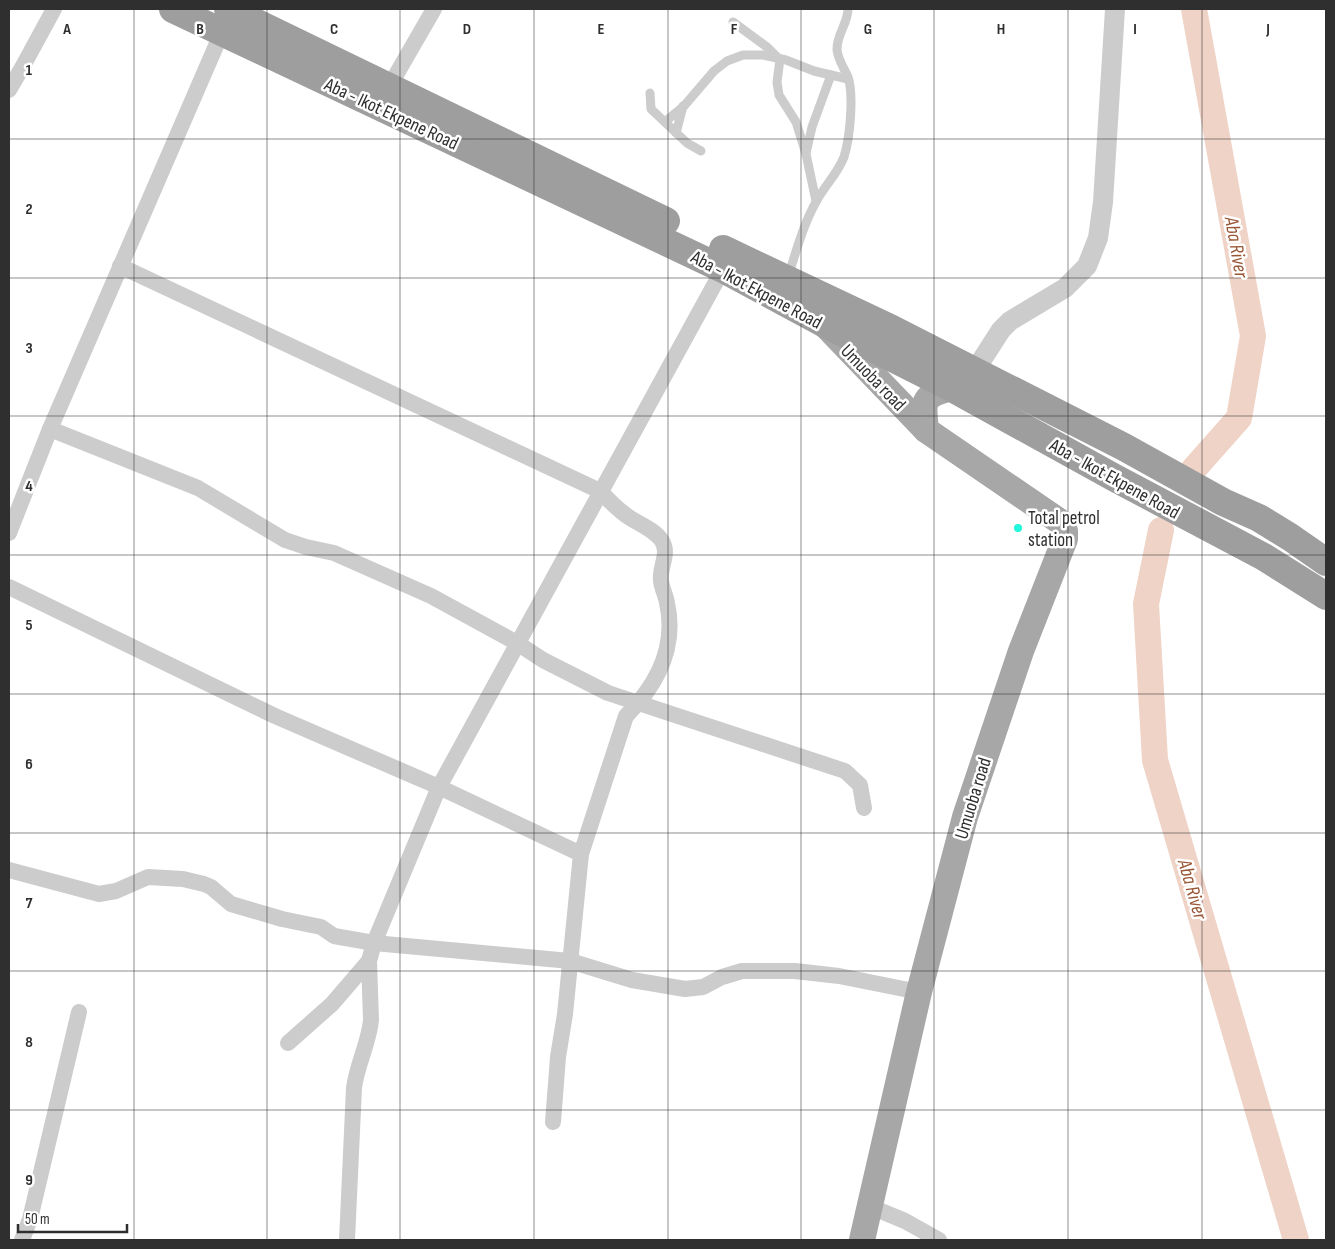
<svg xmlns="http://www.w3.org/2000/svg" width="1335" height="1249" viewBox="0 0 1335 1249" font-family="'Sofia Sans Condensed',sans-serif">
  <style>
    .lines { fill: none; stroke-linecap: round; stroke-linejoin: round }
    .river { stroke: #efd3c6; stroke-width: 26 }
    .service { stroke: #ccc; stroke-width: 9 }
    .minor { stroke: #ccc; stroke-width: 16 }
    .tertiary { stroke: #ccc; stroke-width: 20 }
    .primary { stroke: #a7a7a7; stroke-width: 26 }
    .trunk { stroke: #9e9e9e; stroke-width: 28 }
    .grid { fill: none; stroke: #2f2f2f; stroke-width: 1; stroke-opacity: 0.55 }
    .poi-dot { fill: #21f6da; stroke: #fff; stroke-width: 2 }
    .labels { text-anchor: middle; stroke-width: 5; stroke-linejoin: round; paint-order: stroke }
    .street-label { font-size: 19px; fill: #2f2f2f; stroke: #fff }
    .poi-label { font-size: 19px; fill: #2f2f2f; stroke: #fff; text-anchor: start }
    .water-label { font-size: 20px; font-style: italic; fill: #995635; stroke: #fff }
    .grid-label { font-size: 16px; text-anchor: middle; font-weight: bold; fill: #2f2f2f; stroke: #fff; stroke-width: 5; stroke-linejoin: round; paint-order: stroke }
  </style>
  <rect width="100%" height="100%" fill="#fff"/>
  <g class="lines">
    <!-- river -->
    <g class="river">
      <path d="M1193,470L1239,418L1253,336L1194,9"/>
      <path d="M1161,530L1146,604L1155,760L1296,1240"/>
    </g>
    <!-- service -->
    <g class="service">
      <path d="M733,22L767,47L779,59"/>
      <path d="M780,59L777,82L779,95L796,122L806,154L816,201"/>
      <path d="M650,93L651,109L687,143L701,151"/>
      <path d="M666,121L684,106L714,71L727,61L743,55H763L786,60L814,71L848,79"/>
      <path d="M676,133L683,106"/>
      <path d="M806,153L812,127L831,75"/>
      <path d="M788,277C796,252 803,225 816,202C824,186 837,175 844,157C850,138 854,95 848,77C844,68 837,58 837,49C837,34 848,23 848,9"/>
    </g>
    <!-- minor -->
    <g class="minor">
      <path d="M389,87L434,9"/>
      <path d="M9,90L23,66L54,9"/>
      <path d="M120,266L600,491C607,498 614,506 622,512C634,523 653,527 662,541C670,554 659,567 661,581C662,589 666,596 667,603C677,648 657,685 626,716L581,854L565,1014L558,1057L553,1122"/>
      <path d="M50,429L198,488L285,540L306,547L334,553L431,596L517,643L543,660L608,693L845,771L860,785L864,808"/>
      <path d="M9,533L50,429L222,32"/>
      <path d="M9,587L275,716L439,787L581,854"/>
      <path d="M9,870L99,894L116,891L148,877L183,879L204,884L211,887L231,904L282,919L321,927L334,936L374,943L570,961L632,980L685,989L703,987L722,977L742,971H795L839,976L919,992"/>
      <path d="M288,1043L332,1004L369,961"/>
      <path d="M869,1206L905,1221L939,1240"/>
      <path d="M22,1240L30,1219L79,1012"/>
      <path d="M347,1240L354,1088C357,1064 369,1043 371,1020L369,961L374,943L439,787L723,269"/>
    </g>
    <!-- tertiary -->
    <path class="tertiary" d="M974,372L1001,330L1010,321L1065,288L1087,266L1098,238L1103,202L1115,9"/>
    <!-- primary -->
    <g class="primary">
      <path d="M827,327L926,430L1062,523L1065,531V539L1021,651L965,817L919,992L862,1240"/>
      <path d="M926,430C923,401 921,396 952,388"/>
    </g>
    <!-- trunk -->
    <g class="trunk">
      <path d="M173,9L723,269L823,323L952,388L1115,478L1264,557L1326,596"/>
      <path d="M228,9L666,221"/>
      <path d="M723,249L892,329L1124,447L1223,502L1259,518L1290,537L1326,562"/>
    </g>
  </g>
  <!-- grid -->
  <path class="grid" d="M134,9V1240M267,9V1240M400,9V1240M534,9V1240M668,9V1240M801,9V1240M934,9V1240M1068,9V1240M1202,9V1240M9,139H1326M9,278H1326M9,416H1326M9,555H1326M9,694H1326M9,833H1326M9,971H1326M9,1110H1326"/>
  <!-- markers -->
  <circle class="poi-dot" cx="1018" cy="528" r="5"/>
  <g class="labels">
    <!-- street labels -->
    <g class="street-label">
      <text transform="translate(392 113) rotate(25)" y="7">Aba - Ikot Ekpene Road</text>
      <text transform="translate(757 289) rotate(28)" y="7">Aba - Ikot Ekpene Road</text>
      <text transform="translate(874 377) rotate(46)" y="7">Umuoba road</text>
      <text transform="translate(1115 478) rotate(29)" y="7">Aba - Ikot Ekpene Road</text>
      <text transform="translate(972 798) rotate(-73)" y="7">Umuoba road</text>
    </g>
    <!-- poi labels -->
    <g class="poi-label">
      <text x="1028" y="524">Total petrol<tspan x="1028" dy="22">station</tspan></text>
    </g>
    <!-- water labels -->
    <g class="water-label">
      <text transform="translate(1237 247) rotate(80)" y="7">Aba River</text>
      <text transform="translate(1193 889) rotate(74)" y="7">Aba River</text>
    </g>
  </g>
  <g class="grid-label">
    <text x="67" y="34">A</text>
    <text x="200" y="34">B</text>
    <text x="334" y="34">C</text>
    <text x="467" y="34">D</text>
    <text x="601" y="34">E</text>
    <text x="734" y="34">F</text>
    <text x="868" y="34">G</text>
    <text x="1001" y="34">H</text>
    <text x="1135" y="34">I</text>
    <text x="1268" y="34">J</text>
    <text x="29" y="75">1</text>
    <text x="29" y="214">2</text>
    <text x="29" y="353">3</text>
    <text x="29" y="491">4</text>
    <text x="29" y="630">5</text>
    <text x="29" y="769">6</text>
    <text x="29" y="908">7</text>
    <text x="29" y="1047">8</text>
    <text x="29" y="1185">9</text>
  </g>
  <!-- border -->
  <rect width="1335" height="1249" fill="none" stroke="#2f2f2f" stroke-width="20"/>
  <!-- scale -->
  <path d="M18 1224v8h109v-8" fill="none" stroke="#2f2f2f" stroke-width="2.5"/>
  <text x="25" y="1224" font-size="15" fill="#2f2f2f" stroke="#ffffff" stroke-width="4" paint-order="stroke">50 m</text>
</svg>
